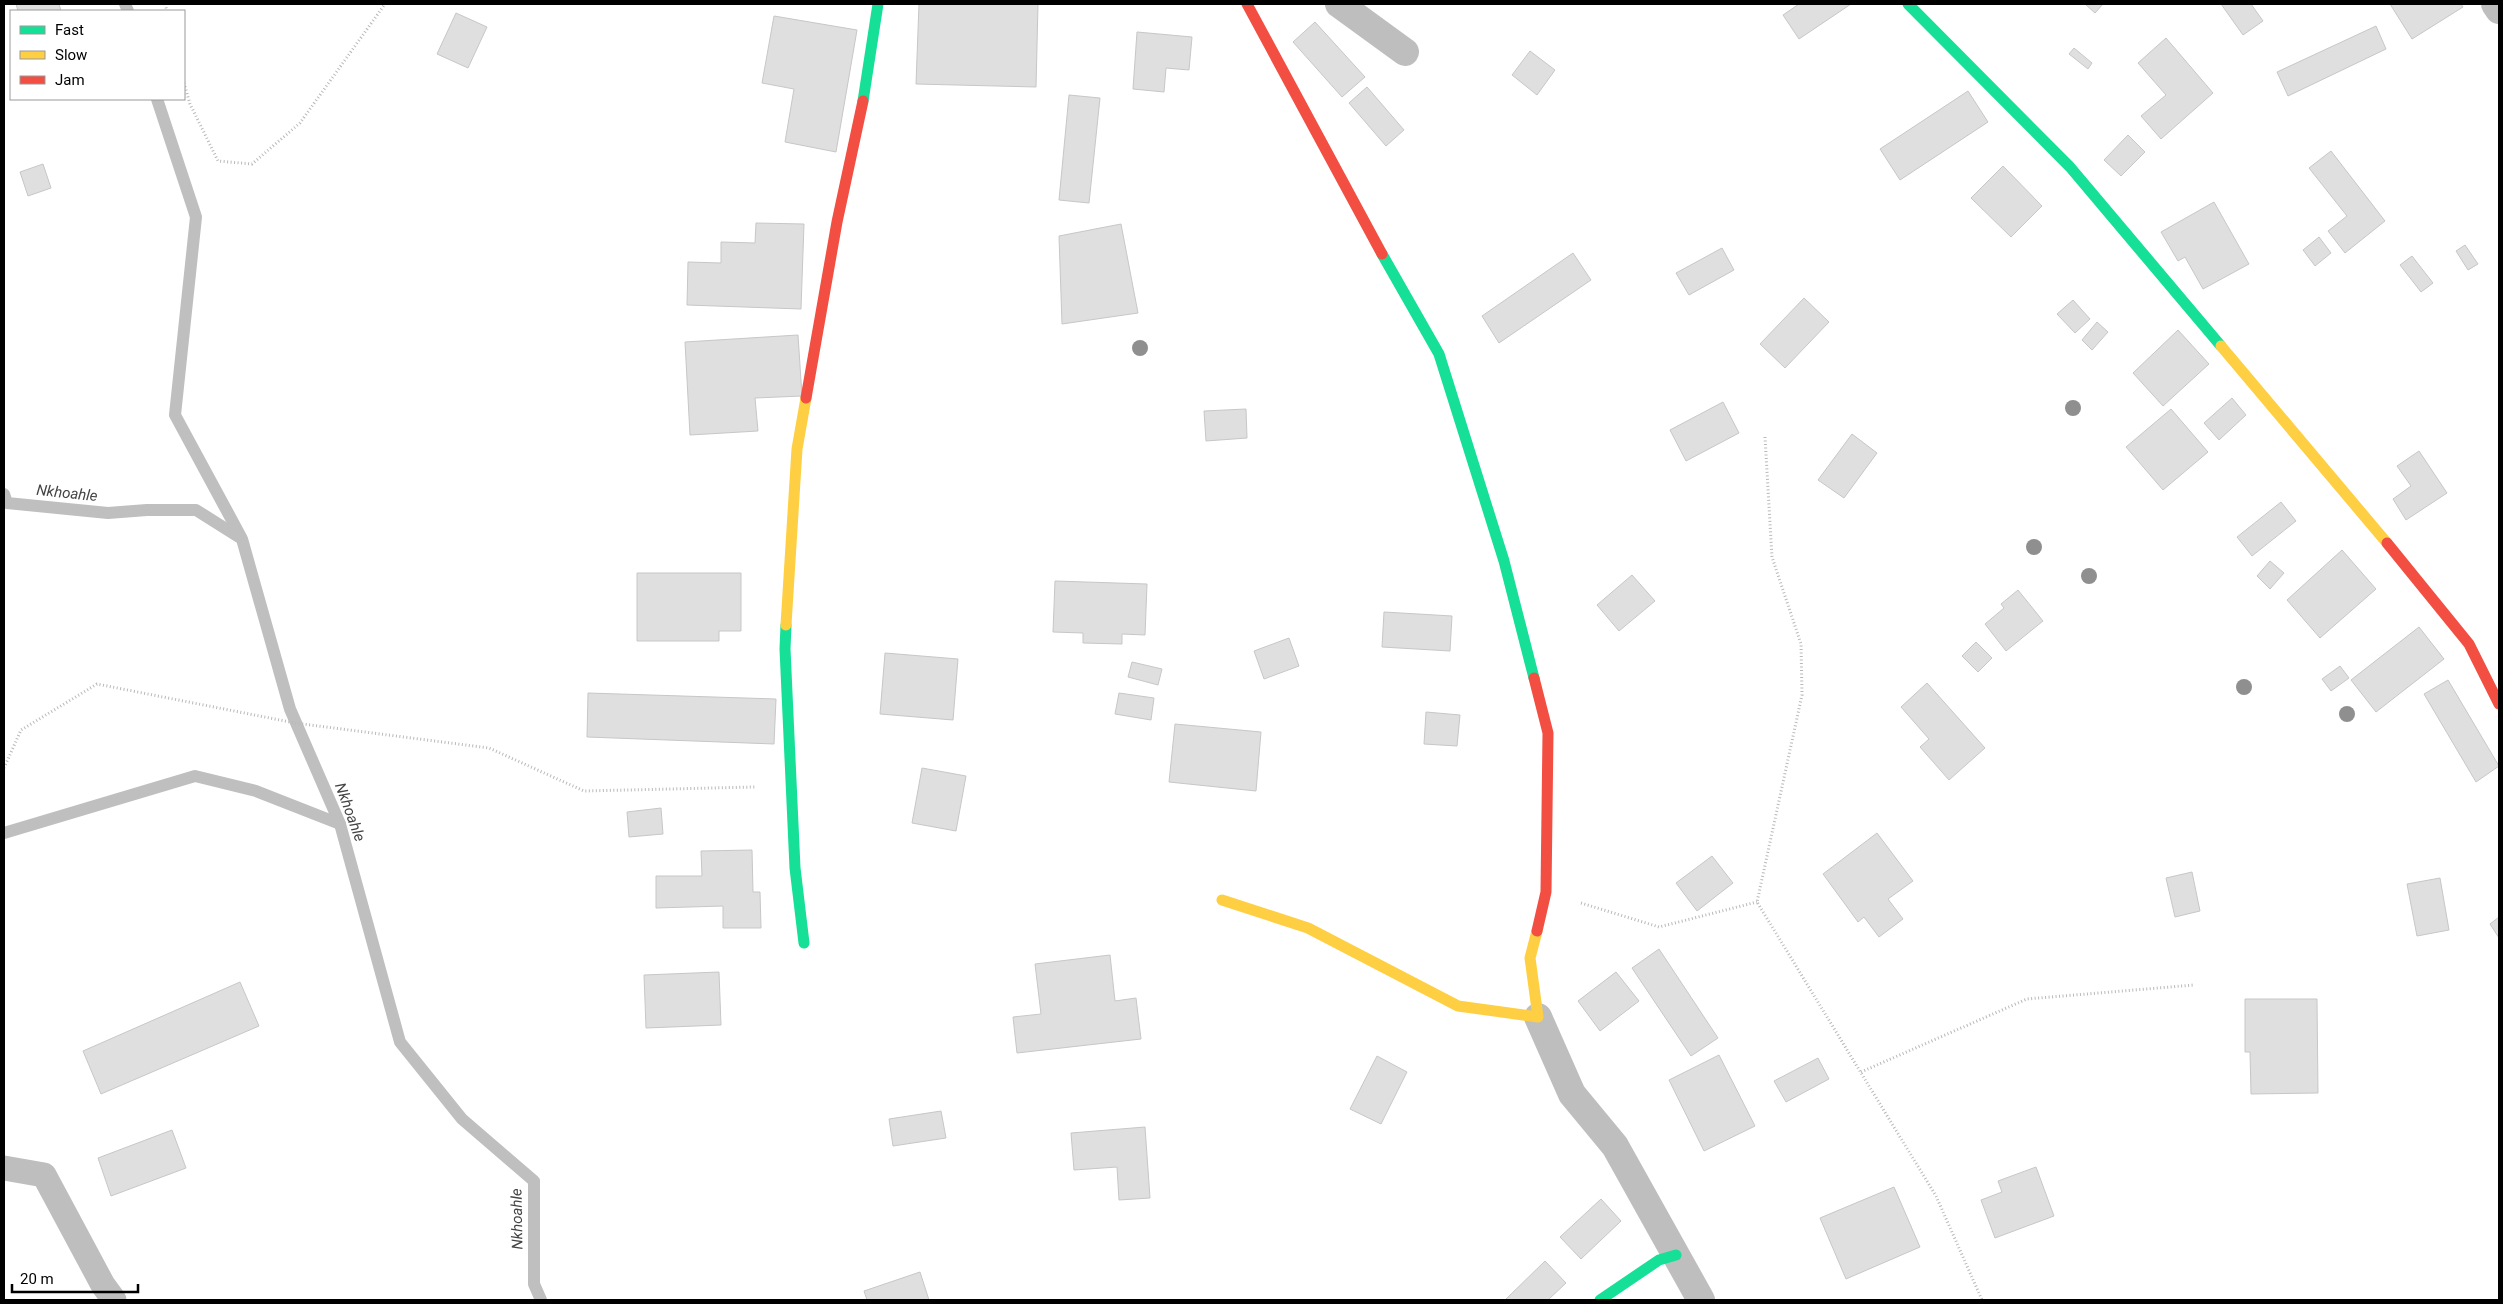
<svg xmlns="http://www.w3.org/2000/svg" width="2503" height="1304" viewBox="0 0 2503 1304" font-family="Roboto,sans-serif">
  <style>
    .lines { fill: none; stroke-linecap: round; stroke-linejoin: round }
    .stream { stroke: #bfbfbf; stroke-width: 12 }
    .building { fill: #dfdfdf; stroke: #c7c7c7 }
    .path { stroke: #b9b9b9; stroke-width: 3; stroke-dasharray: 1 2.5; stroke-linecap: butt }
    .lane { stroke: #bebebe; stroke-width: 25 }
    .street { stroke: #bebebe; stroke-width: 28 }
    .fast { stroke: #16e098; stroke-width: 11 }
    .slow { stroke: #ffcf43; stroke-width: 11 }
    .jam { stroke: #f24e42; stroke-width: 11 }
    .tree { fill: #8f8f8f }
    .labels { text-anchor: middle; stroke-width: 4.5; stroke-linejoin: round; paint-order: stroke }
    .water-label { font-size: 15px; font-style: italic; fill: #444; stroke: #fff }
  </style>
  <rect width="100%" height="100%" fill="#fff"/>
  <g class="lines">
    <!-- stream -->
    <g class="stream">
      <path d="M125,4L128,11"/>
      <path d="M157,99L196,217L175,415L241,537"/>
      <path d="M4,494L7,503L108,513L147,510H196L242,539L290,709L340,824L400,1042L462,1119L534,1181V1284L541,1300"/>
      <path d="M4,833L195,776L256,791L340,824"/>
    </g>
  </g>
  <!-- building -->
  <g class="building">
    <path d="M16,4H59L61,11H18Z"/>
    <path d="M919,4H1038L1036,87L916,84Z"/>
    <path d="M1799,4H1851L1799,39L1783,15Z"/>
    <path d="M2085,4H2103L2095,13Z"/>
    <path d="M2221,4H2251L2263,21L2243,35Z"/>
    <path d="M2390,4H2461L2463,7L2412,39Z"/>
    <path d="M456,13L487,27L468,68L437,54Z"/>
    <path d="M774,16L857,30L836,152L785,142L794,89L762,83Z"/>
    <path d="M1315,22L1365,77L1342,97L1293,42Z"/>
    <path d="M2376,26L2386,49L2288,96L2277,72Z"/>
    <path d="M1137,32L1192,37L1189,70L1166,68L1164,92L1133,89Z"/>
    <path d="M2166,38L2213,93L2161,139L2141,116L2166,95L2138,63Z"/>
    <path d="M2074,48L2092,63L2088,69L2069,54Z"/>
    <path d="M1530,51L1555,70L1537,95L1512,75Z"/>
    <path d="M1367,87L1404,130L1386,146L1349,103Z"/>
    <path d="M1968,91L1988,122L1900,180L1880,149Z"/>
    <path d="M1069,95L1100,98L1089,203L1059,200Z"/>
    <path d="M2128,135L2145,152L2121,176L2104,160Z"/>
    <path d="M2331,151L2385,221L2345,253L2328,231L2347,216L2309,168Z"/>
    <path d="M43,164L51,188L28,196L20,172Z"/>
    <path d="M2003,166L2042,206L2011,237L1971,198Z"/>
    <path d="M2214,202L2249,264L2203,289L2185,257L2178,261L2161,232Z"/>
    <path d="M756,223L804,224L801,309L687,305L688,262L721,263V242L755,243Z"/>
    <path d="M1121,224L1138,313L1062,324L1059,236Z"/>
    <path d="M2319,237L2331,253L2315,266L2303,250Z"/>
    <path d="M2465,245L2478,264L2468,270L2456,251Z"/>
    <path d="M1722,248L1734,270L1689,295L1676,273Z"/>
    <path d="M1573,253L1591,280L1499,343L1482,316Z"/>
    <path d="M2412,256L2433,283L2421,292L2400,265Z"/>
    <path d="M1804,298L1829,322L1785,368L1760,344Z"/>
    <path d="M2073,300L2090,319L2075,333L2057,314Z"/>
    <path d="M2097,322L2108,332L2092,350L2082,340Z"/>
    <path d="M2178,330L2209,364L2163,406L2133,373Z"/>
    <path d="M798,335L802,396L755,398L758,431L690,435L685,342Z"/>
    <path d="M2232,398L2246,415L2219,440L2204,423Z"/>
    <path d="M1723,402L1739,433L1686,461L1670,430Z"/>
    <path d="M1246,409L1247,438L1206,441L1204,411Z"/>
    <path d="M2171,409L2208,452L2163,490L2126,447Z"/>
    <path d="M1852,434L1877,453L1844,498L1818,480Z"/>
    <path d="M2419,451L2447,493L2406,520L2393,499L2411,486L2397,466Z"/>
    <path d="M2281,502L2296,521L2252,556L2237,537Z"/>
    <path d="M2342,550L2376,589L2320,638L2287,600Z"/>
    <path d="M2270,561L2284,573L2270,589L2257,576Z"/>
    <path d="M637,573H741V631H719V641H637Z"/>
    <path d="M1632,575L1655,601L1619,631L1597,605Z"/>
    <path d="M1055,581L1147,584L1145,635L1122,634V644L1083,643V633L1053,632Z"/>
    <path d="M2018,590L2043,621L2006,651L1985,624L2004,608L2001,604Z"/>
    <path d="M1384,612L1452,616L1450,651L1382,647Z"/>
    <path d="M2419,627L2444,659L2376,712L2351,680Z"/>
    <path d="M1289,638L1299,666L1264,679L1254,651Z"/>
    <path d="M1976,642L1992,658L1978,672L1962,656Z"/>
    <path d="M885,653L958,659L953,720L880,714Z"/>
    <path d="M1132,662L1162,669L1158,685L1128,677Z"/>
    <path d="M2340,666L2349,678L2331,691L2322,679Z"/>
    <path d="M2448,680L2499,766L2476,782L2424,694Z"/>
    <path d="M1927,683L1985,748L1949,780L1920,747L1929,739L1901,707Z"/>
    <path d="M588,693L776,699L774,744L587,737Z"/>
    <path d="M1119,693L1154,698L1151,720L1115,714Z"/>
    <path d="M1426,712L1460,715L1457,746L1424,744Z"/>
    <path d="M1175,724L1261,732L1256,791L1169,782Z"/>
    <path d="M922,768L966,776L956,831L912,823Z"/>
    <path d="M661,808L663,834L629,837L627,812Z"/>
    <path d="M1877,833L1913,881L1888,899L1903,919L1879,937L1864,917L1858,922L1823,874Z"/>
    <path d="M752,850L753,892H760L761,928H723V906L656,908V876H702L701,851Z"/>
    <path d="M1712,856L1733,883L1697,911L1676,883Z"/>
    <path d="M2192,872L2200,911L2175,917L2166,878Z"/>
    <path d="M2440,878L2449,930L2417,936L2407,884Z"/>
    <path d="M2499,917V938L2490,924Z"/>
    <path d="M1659,949L1718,1038L1691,1056L1632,968Z"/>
    <path d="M1110,955L1115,1001L1136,998L1141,1039L1017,1053L1013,1017L1041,1014L1035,964Z"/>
    <path d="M719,972L721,1025L646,1028L644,975Z"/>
    <path d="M1616,972L1639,1001L1600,1031L1578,1001Z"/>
    <path d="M240,982L259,1026L101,1094L83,1051Z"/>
    <path d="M2245,999H2317L2318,1093L2251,1094L2250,1052H2245Z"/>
    <path d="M1719,1055L1755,1126L1704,1151L1669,1080Z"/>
    <path d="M1377,1056L1407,1072L1381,1124L1350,1109Z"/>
    <path d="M1818,1058L1829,1079L1786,1102L1774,1081Z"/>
    <path d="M941,1111L946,1138L893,1146L889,1119Z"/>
    <path d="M1145,1127L1150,1198L1119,1200L1117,1167L1074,1170L1071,1133Z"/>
    <path d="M172,1130L186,1168L111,1196L98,1158Z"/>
    <path d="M2036,1167L2054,1216L1995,1238L1981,1200L2002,1192L1998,1181Z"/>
    <path d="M1894,1187L1920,1247L1846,1279L1820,1218Z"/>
    <path d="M1601,1199L1621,1221L1581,1259L1560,1237Z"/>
    <path d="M1545,1261L1566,1283L1548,1300H1505Z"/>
    <path d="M920,1272L929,1300H867L864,1291Z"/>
  </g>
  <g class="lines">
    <!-- path -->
    <g class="path">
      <path d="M165,4L167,11"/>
      <path d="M184,83L190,104L218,161L252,164L300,123L385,4"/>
      <path d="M1765,437L1772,557L1801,644L1802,695L1757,902L1936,1196L1982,1300"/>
      <path d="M4,768L21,730L97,684L295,723L489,748L584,791L755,787"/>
      <path d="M1581,903L1659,927L1757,902"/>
      <path d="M1861,1072L2027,999L2194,985"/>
    </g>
    <!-- lane -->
    <path class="lane" d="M4,1168L44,1175L103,1285L114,1300"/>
    <!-- street -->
    <g class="street">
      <path d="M1339,4L1405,52"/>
      <path d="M2495,4L2499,10"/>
      <path d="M1538,1017L1572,1094L1615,1146L1701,1300"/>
    </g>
    <!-- fast -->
    <g class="fast">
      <path d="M1908,4L2070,167L2221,346"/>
      <path d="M863,101L878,4"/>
      <path d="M1382,254L1439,354L1504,561L1534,678"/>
      <path d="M786,625L785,649L795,868L804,943"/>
      <path d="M1600,1300L1659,1260L1676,1255"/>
    </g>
    <!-- slow -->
    <g class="slow">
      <path d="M2221,346L2387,543"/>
      <path d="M786,625L797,449L806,398"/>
      <path d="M1222,900L1308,928L1458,1006L1538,1017L1530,958L1537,931"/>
    </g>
    <!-- jam -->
    <g class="jam">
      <path d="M1247,4L1382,254"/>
      <path d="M806,398L837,222L863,101"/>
      <path d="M2387,543L2469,644L2499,704"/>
      <path d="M1534,678L1548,733L1546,892L1537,931"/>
    </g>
  </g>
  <!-- trees -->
  <g class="tree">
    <circle cx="1140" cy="348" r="8"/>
    <circle cx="2073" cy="408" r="8"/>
    <circle cx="2034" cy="547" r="8"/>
    <circle cx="2089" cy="576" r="8"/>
    <circle cx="2244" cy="687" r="8"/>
    <circle cx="2347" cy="714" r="8"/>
  </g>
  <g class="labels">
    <!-- water labels -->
    <g class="water-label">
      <text transform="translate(67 493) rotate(6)" y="5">Nkhoahle</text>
      <text transform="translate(350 812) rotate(70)" y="5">Nkhoahle</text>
      <text transform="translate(517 1219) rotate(-91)" y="5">Nkhoahle</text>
    </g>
  </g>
  <!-- border -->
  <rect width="2503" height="1304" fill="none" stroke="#000000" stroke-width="10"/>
  <!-- legend -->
  <rect x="10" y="10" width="175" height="90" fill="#ffffff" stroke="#999999"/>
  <rect x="20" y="26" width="25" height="8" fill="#16e098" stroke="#999999"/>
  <text x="55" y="35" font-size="15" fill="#000000">Fast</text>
  <rect x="20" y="51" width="25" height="8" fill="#ffcf43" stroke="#999999"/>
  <text x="55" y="60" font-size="15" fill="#000000">Slow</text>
  <rect x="20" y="76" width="25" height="8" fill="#f24e42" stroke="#999999"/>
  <text x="55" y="85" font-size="15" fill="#000000">Jam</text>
  <!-- scale -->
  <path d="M12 1284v8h126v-8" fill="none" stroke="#000000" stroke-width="2.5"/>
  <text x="20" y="1284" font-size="15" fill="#000000" stroke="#ffffff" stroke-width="4" paint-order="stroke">20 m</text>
</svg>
